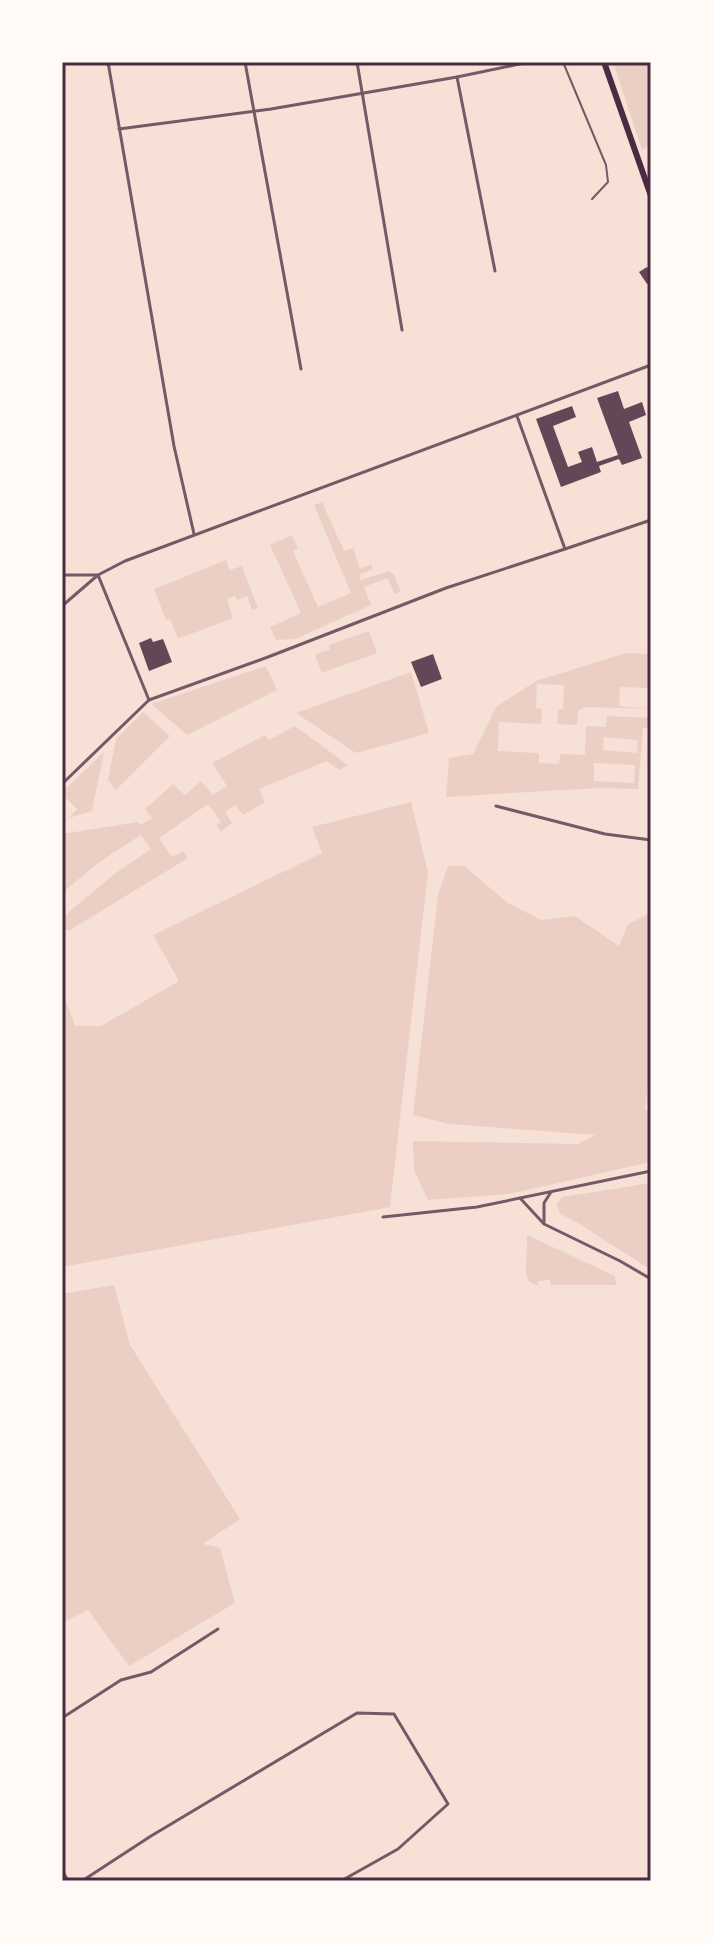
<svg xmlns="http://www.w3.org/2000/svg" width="713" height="1943" viewBox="0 0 713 1943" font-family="'Crimson Pro',serif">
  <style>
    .green { fill: #ebcfc5; fill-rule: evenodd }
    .building { fill: #644757 }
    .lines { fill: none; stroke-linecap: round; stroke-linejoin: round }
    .service { stroke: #755966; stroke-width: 2 }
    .minor { stroke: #755966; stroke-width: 3 }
    .trunk { stroke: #4a2c40; stroke-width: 6 }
    .neatline { fill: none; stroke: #4a2c40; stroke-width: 3 }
  </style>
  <rect width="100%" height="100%" fill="#f7e1d7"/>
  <!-- green -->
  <g class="green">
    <path d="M613,62H651V137L646,148L642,150Z"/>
    <path d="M322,502L344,551L353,548L360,569L371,564L373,569L359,575L361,580L389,571L394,575L401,592L395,594L387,578L364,587L371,605L295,639L276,640L270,627L301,613L270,545L292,535L298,548L293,551L318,607L351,593L314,505Z"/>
    <path d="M226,560L230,570L242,566L258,608L252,610L247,596L237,600L235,596L227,599L233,618L178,639L170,619L166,620L154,589Z"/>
    <path d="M369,631L377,653L322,673L315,655L330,649L329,645Z"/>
    <path d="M626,653L651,654V688L620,687L619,706L649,709L584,707L578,711L577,725L557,724L558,709H563L564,685L537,684L536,708L542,709L541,724L499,722L498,751L539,753V763L559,764L560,754L585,755L586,726L606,727L607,716L651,718V728H643L638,789L599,788L446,797L449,758L473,754L496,707L536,681ZM604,737L638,740L637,753L603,750ZM594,763L635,765L634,783L594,781Z"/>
    <path d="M266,666L277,690L187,735L151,704Z"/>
    <path d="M411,672L429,733L356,753L296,713Z"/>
    <path d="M143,712L170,736L116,790L108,780L116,739Z"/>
    <path d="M295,726L348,765L339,770L327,761L259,789L265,802L243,815L235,805L225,812L232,823L221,832L216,825L221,822L208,804L159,838L172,857L183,851L188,858L70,930H62V918L114,874L151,849L141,835L98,863L62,893V834L138,822L141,825L152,818L145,809L173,784L185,795L201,781L213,795L227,786L212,763L265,735L269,740Z"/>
    <path d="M104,752L92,811L69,818L77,809L66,798L62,802V792Z"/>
    <path d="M411,802L428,872L390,1207L62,1267V990L75,1026H101L179,981L153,935L322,853L312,827Z"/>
    <path d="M448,866H464L508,903L541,920L575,916L619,946L628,924L651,913V1064L645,1109L651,1113V1162L509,1194L428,1200L414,1170L413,1141L577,1144L595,1135L449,1124L413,1115L438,895Z"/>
    <path d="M651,1183V1270L578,1223L560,1214L557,1204L562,1197Z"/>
    <path d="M527,1235L615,1276L616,1285H551L550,1280L538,1281V1285C530,1284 527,1281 526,1273Z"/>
    <path d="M114,1285L130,1345L240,1519L203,1544L220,1548L235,1603L129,1666L88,1610L62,1623V1294Z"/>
  </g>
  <!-- building -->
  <g class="building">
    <path d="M647,267L651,273V282L647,284L639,272Z"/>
    <path d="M618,391L624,409L642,402L646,415L629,422L642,458L622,465L619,459L599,466L601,472L561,487L536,419L572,406L576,417L553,426L568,467L582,462L578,452L592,447L597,462L618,455L597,398Z"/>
    <path d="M151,638L153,642L163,639L172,662L149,671L139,643Z"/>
    <path d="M433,654L442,679L421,687L411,662Z"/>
  </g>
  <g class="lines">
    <!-- service -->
    <path class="service" d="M563,62L606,165L608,182L592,199"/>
    <!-- minor -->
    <g class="minor">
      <path d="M108,62L174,446L194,534"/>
      <path d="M245,62L301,369"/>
      <path d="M357,62L402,330"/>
      <path d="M457,77L495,271"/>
      <path d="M119,129L271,109L457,77L529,62"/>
      <path d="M565,549L651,520"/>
      <path d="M62,575H98L149,700"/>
      <path d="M62,606L98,575L125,561L651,365"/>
      <path d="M62,784L149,700L268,657L446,588L565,549L517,416"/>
      <path d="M496,806L605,834L651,840"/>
      <path d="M520,1198L544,1224L620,1261L651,1279"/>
      <path d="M383,1217L477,1207L651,1171"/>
      <path d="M544,1222V1203L551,1192"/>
      <path d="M62,1718L121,1680L151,1672L218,1629"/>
      <path d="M62,1870L68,1881"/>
      <path d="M82,1881L151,1836L357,1713L394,1714L448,1804L398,1849L341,1881"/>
    </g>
    <!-- trunk -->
    <path class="trunk" d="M604,62L651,196"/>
  </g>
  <!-- border -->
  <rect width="713" height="1943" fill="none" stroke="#fffaf5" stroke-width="128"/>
  <rect x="64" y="64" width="585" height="1815" class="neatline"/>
</svg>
